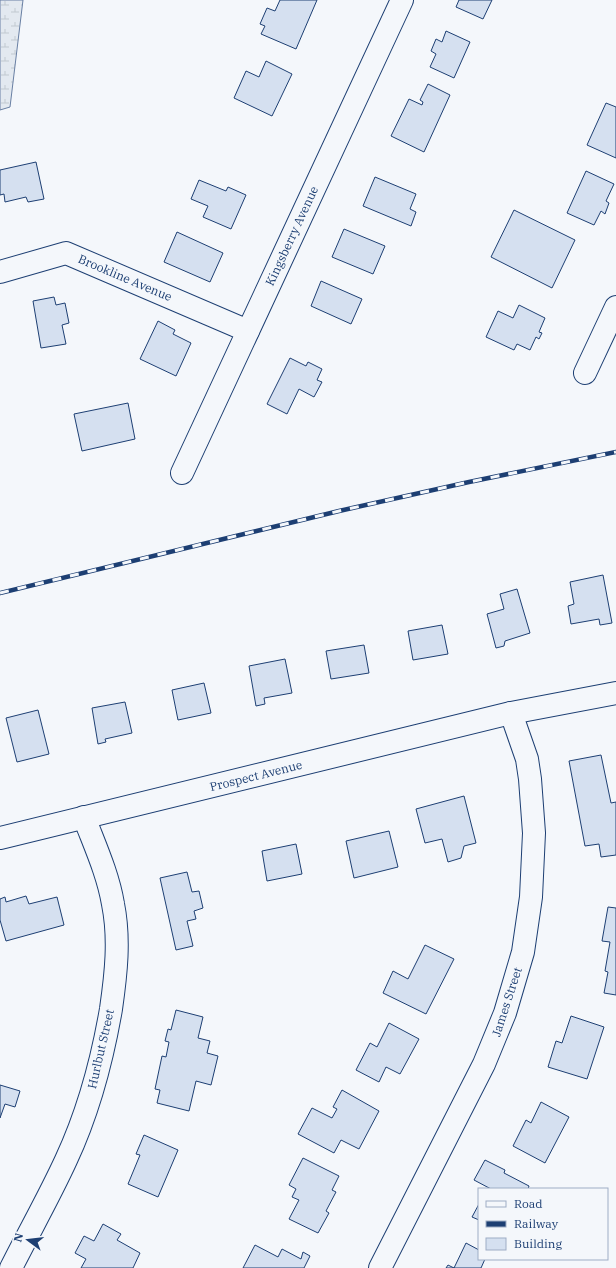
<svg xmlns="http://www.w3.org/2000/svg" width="616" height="1268" viewBox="0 0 616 1268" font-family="'IBM Plex Serif',serif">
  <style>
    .wetland { fill: url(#wetland-marsh); stroke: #687fa3 }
    .building { fill: #d5e0f0; stroke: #1d3f73 }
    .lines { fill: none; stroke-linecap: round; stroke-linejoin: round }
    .street-casing { stroke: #1d3f73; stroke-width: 24 }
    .street { stroke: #f4f7fb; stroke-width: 22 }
    .rail-casing { stroke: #1d3f73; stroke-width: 4.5 }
    .rail { stroke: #f4f7fb; stroke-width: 3; stroke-dasharray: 9; stroke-linecap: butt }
    .labels { text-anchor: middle; stroke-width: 3; stroke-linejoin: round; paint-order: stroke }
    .street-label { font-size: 12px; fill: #1d3f73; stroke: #f4f7fb }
  </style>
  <defs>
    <pattern id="wetland-marsh" width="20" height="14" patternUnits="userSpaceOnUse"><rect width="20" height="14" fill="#e3e9f0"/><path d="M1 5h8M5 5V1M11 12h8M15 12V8" fill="none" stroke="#c2c9d1"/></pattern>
  </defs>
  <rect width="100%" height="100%" fill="#f4f7fb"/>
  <!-- wetland -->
  <path class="wetland" d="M0,0H23L10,107L0,110Z"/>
  <!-- building -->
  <g class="building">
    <path d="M280,0H317L296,49L261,34L265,26L260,24L267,8L275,11Z"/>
    <path d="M459,0H492L483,19L456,7Z"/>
    <path d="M446,31L470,42L454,78L430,67L436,54L431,51L436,39L442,42Z"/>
    <path d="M266,61L292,74L272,116L234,98L246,71L259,77Z"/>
    <path d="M428,84L450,95L424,152L391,136L409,99L422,105L423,102L420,100Z"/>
    <path d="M606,103L616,107V158L587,145Z"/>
    <path d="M36,162L44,199L28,202L26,197L5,202L4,194L0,195V170Z"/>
    <path d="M586,171L614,184L606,201L609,203L605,214L601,211L594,225L567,213Z"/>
    <path d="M375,177L416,194L410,209L416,212L411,226L363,206Z"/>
    <path d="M199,180L226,191L228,187L246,195L231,229L203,217L208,206L191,199Z"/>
    <path d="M514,210L575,240L552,288L491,257Z"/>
    <path d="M344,229L385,246L373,274L332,257Z"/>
    <path d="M177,232L223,253L210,282L164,262Z"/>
    <path d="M321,281L362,299L351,324L311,306Z"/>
    <path d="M54,297L56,305L65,303L69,323L62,325L66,344L41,348L33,301Z"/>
    <path d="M519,305L545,318L539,332L542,333L539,339L536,337L530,350L517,344L514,350L486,337L498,311L513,318Z"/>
    <path d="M158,321L175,330L173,334L191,343L176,376L140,359Z"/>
    <path d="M290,358L306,366L308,362L322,369L317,380L322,382L314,397L299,389L287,414L267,404Z"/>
    <path d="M128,403L135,439L82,451L74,414Z"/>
    <path d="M603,575L612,623L600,625L599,619L571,624L568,606L574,604L570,582Z"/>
    <path d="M517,589L530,633L505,641L504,646L496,648L487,614L504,609L500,594Z"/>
    <path d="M442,625L448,654L413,660L408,631Z"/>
    <path d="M364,645L369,673L331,679L326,651Z"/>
    <path d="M285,659L292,693L264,698L265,704L256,706L249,666Z"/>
    <path d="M204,683L211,713L178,720L172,690Z"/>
    <path d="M125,702L132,733L105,739L106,742L98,744L92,708Z"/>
    <path d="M38,710L49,754L17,762L6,718Z"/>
    <path d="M601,755L611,803L616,802V855L601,857L599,844L585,846L569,761Z"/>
    <path d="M464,796L476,843L464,846L461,858L448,862L442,839L425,843L416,809Z"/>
    <path d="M389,831L398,867L354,878L346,841Z"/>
    <path d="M296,844L302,874L267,881L262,851Z"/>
    <path d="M187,872L192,892L199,891L203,908L194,911L196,919L187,921L193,946L176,950L160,878Z"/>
    <path d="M26,896L29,904L57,897L64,925L6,941L0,920V899L5,897L6,902Z"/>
    <path d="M608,907L616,908V995L604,993L608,972L605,971L610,942L602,941Z"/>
    <path d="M425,945L454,959L426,1014L383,993L393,971L408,979Z"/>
    <path d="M176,1010L203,1017L198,1038L210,1041L207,1053L218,1056L211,1085L196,1081L189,1111L157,1103L160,1090L155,1089L162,1056L166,1057L169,1042L165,1041L168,1029L171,1030Z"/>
    <path d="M571,1016L604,1027L587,1079L548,1067L556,1041L562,1043Z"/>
    <path d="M389,1023L419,1039L400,1074L386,1067L379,1082L356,1070L370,1043L377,1047Z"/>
    <path d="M0,1085L20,1091L15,1107L5,1104L0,1118Z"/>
    <path d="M342,1090L379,1111L359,1149L341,1140L334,1153L298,1134L312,1108L332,1118L337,1109L333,1107Z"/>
    <path d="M541,1102L569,1117L545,1163L513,1146L526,1120L531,1123Z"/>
    <path d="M144,1135L178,1150L158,1197L128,1184L140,1155L136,1154Z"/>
    <path d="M303,1158L339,1176L332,1190L336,1192L326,1211L329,1213L318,1233L289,1219L299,1200L292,1197L296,1189L289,1185Z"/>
    <path d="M485,1160L505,1170L504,1173L529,1186L528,1189H491L474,1180Z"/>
    <path d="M479,1204V1220L472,1217Z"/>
    <path d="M103,1224L121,1234L117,1240L140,1253L133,1268H81L86,1259L75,1253L84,1236L94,1241Z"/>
    <path d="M466,1243L479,1250V1259H485L481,1268H446L448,1265L454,1268Z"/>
    <path d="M255,1245L278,1257L282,1249L301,1259L303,1252L310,1256L304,1268H243Z"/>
  </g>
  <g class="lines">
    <!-- street casing -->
    <g class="street-casing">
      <g id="street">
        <path d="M0,272L66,253L248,331"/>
        <path d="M585,373L616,307"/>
        <path d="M182,473L402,0"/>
        <path d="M0,838L511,713L616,693"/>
        <path d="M11,1268C29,1232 49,1197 66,1160C88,1113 102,1061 111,1009C116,974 120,939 113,904C108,874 95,846 84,817"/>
        <path d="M380,1268L484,1064L505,1013L523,952L531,897L534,833L530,779L527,759L511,713"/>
      </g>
    </g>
    <!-- street -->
    <use href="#street" class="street"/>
    <!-- rail casing -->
    <g class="rail-casing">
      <path id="rail" d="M0,593L339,511L469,482L616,452"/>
    </g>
    <!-- rail -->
    <use href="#rail" class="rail"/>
  </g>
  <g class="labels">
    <!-- street labels -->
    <g class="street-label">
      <text transform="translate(292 236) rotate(-65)" y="4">Kingsberry Avenue</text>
      <text transform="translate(125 278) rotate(23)" y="4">Brookline Avenue</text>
      <text transform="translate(256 776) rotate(-14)" y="4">Prospect Avenue</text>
      <text transform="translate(507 1002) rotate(-72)" y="4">James Street</text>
      <text transform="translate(101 1049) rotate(-77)" y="4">Hurlbut Street</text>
    </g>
  </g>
  <!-- legend -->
  <rect x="478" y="1188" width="130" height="72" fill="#f4f7fb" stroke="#9eadc5"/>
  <rect x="486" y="1201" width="20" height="6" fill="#f4f7fb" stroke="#9eadc5"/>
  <text x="514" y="1208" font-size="12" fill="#1d3f73">Road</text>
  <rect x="486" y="1221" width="20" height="6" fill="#1d3f73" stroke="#9eadc5"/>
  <text x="514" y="1228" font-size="12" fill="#1d3f73">Railway</text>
  <rect x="486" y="1238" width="20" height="12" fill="#d5e0f0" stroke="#9eadc5"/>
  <text x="514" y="1248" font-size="12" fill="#1d3f73">Building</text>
  <!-- north arrow -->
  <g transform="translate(28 1240) rotate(285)" stroke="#f4f7fb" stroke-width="3" paint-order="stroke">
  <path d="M0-3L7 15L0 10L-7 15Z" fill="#1d3f73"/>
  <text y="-6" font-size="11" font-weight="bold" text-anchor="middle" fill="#1d3f73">N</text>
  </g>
</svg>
